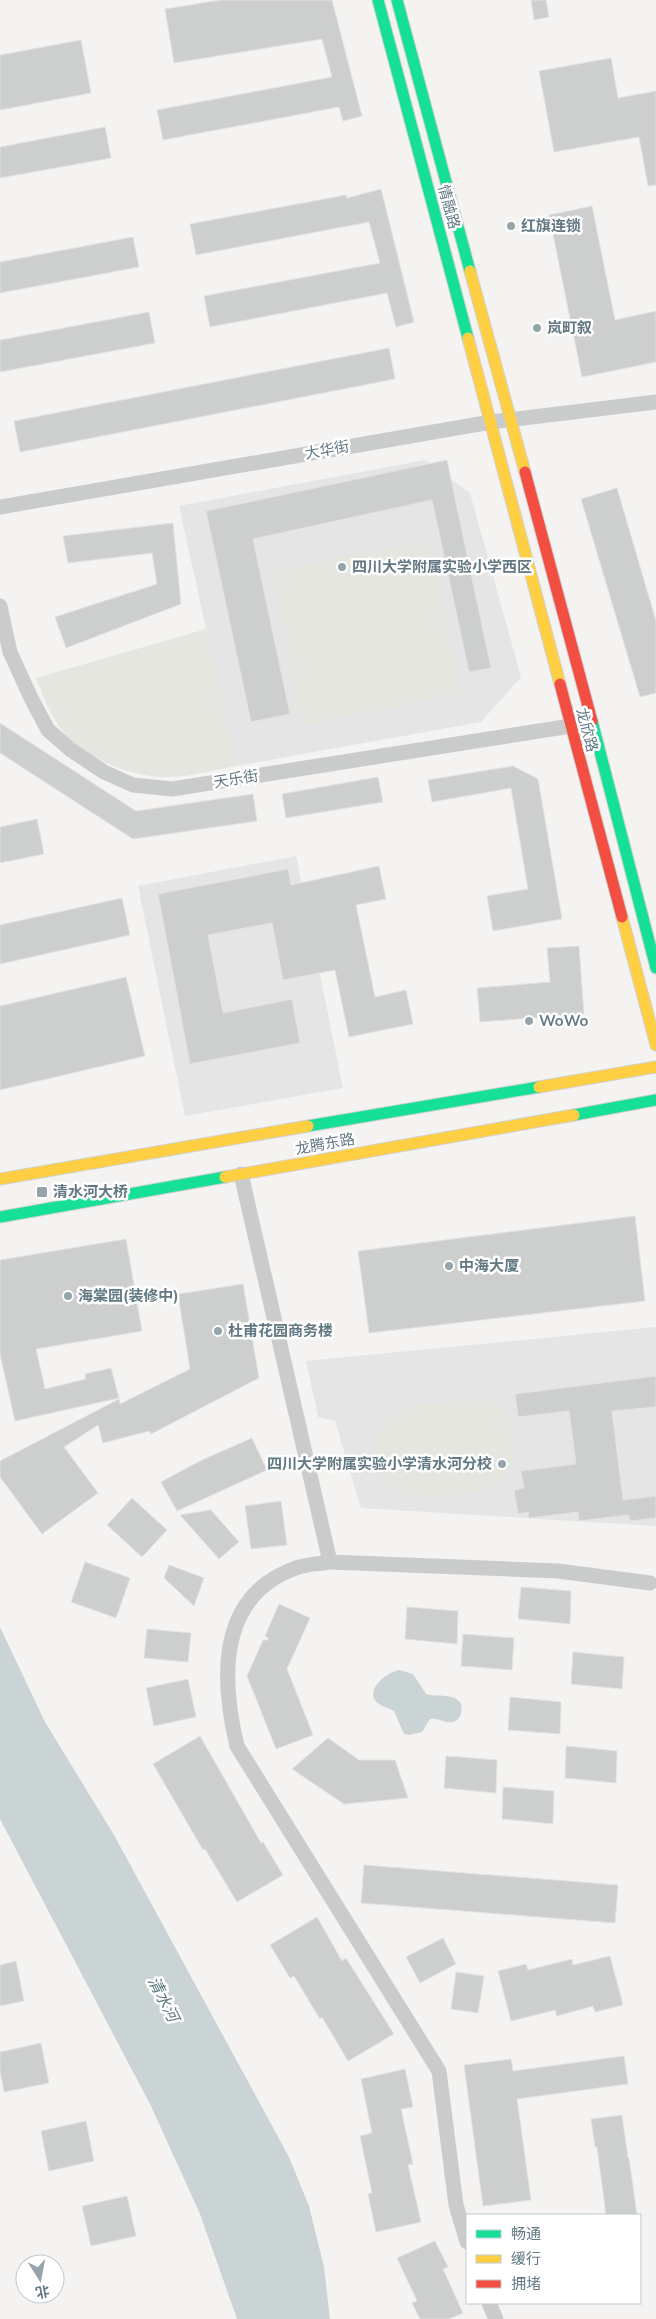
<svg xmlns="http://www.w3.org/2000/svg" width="656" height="2319" viewBox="0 0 656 2319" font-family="Mulish,'Noto Sans SC',sans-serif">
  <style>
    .built { fill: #e4e5e4 }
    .green { fill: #e4e6df }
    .water { fill: #cad4d5 }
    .building { fill: #cdcece; stroke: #e3e2e1 }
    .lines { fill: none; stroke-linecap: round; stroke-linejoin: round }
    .fast-casing { stroke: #d0d1d1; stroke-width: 13 }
    .slow-casing { stroke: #d0d1d1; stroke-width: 13 }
    .jam-casing { stroke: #d0d1d1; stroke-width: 13 }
    .street { stroke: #cacccc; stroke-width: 15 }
    .fast { stroke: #16e098; stroke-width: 11 }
    .slow { stroke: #ffcf43; stroke-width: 11 }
    .jam { stroke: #f24e42; stroke-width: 11 }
    .poi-dot { fill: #95a4aa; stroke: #fff; stroke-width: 2 }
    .labels { text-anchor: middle; stroke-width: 5; stroke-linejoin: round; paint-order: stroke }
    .street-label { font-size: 15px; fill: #627983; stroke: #fff }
    .poi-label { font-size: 15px; font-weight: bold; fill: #627983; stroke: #fff; text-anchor: start }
    .water-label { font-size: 16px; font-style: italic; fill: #5e7b80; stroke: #fff }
  </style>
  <rect width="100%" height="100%" fill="#f4f3f1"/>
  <!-- built -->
  <g class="built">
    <path d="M425,460L470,493L521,677L481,722L236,766L179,506Z"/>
    <path d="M296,856L343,1088L185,1116L138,886Z"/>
    <path d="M656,1327V1526L361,1508L335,1421L318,1417L306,1361Z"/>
  </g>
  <!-- green -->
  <g class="green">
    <path d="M430,540L461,693L302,725L272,571Z"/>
    <path d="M206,629L236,766C215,770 193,776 171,777C139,779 96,763 72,741C54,725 45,700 36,678Z"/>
    <path d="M474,1400C483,1402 493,1404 501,1411C524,1431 520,1471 493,1485C478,1494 425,1500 408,1497C369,1490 364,1432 396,1414C418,1401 449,1403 474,1400Z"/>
  </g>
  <!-- water -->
  <g class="water">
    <path d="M0,1627L45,1722L114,1835L289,2157L309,2206L324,2267L330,2319H237L200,2214L151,2106L0,1819Z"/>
    <path d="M399,1670L413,1674L426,1694C435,1698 467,1690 461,1714C460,1717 457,1721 453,1722C445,1724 438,1717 430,1719L422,1732L409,1735L404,1734L394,1711C389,1708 383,1707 379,1704C362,1691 387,1672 399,1670Z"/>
  </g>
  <!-- building -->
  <g class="building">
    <path d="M221,0H332L362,116L343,121L339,107L163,140L157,110L332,77L322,39L174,63L165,9Z"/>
    <path d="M531,0H546L549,17L534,20Z"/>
    <path d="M81,40L91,93L0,110V55Z"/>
    <path d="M611,58L618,98L656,91V185L648,186L639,137L554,152L539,71Z"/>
    <path d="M105,127L111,158L0,178V147Z"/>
    <path d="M381,189L414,322L396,327L387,293L210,327L204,296L380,263L369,222L196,255L190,224L346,195L347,198Z"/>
    <path d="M592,206L615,320L656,311V362L582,377L549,215Z"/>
    <path d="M133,237L139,267L0,293V262Z"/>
    <path d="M149,312L155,343L0,372V340Z"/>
    <path d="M389,348L395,379L20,452L14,421Z"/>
    <path d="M447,460L491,668L469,672L432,500L253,539L290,714L251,722L206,511Z"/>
    <path d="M617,488L656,621V693L640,697L581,499Z"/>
    <path d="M173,523L181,604L66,648L55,617L157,584L152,553L68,563L63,536Z"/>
    <path d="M0,723L136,811L253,794L257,821L133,839L0,753Z"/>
    <path d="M513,766L538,779L562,919L493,931L487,896L528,889L511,788L432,802L428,780Z"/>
    <path d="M378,777L383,802L286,818L282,794Z"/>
    <path d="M37,819L44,854L0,863V827Z"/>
    <path d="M379,866L386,899L356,905L375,997L406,990L413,1024L349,1037L335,970L283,980L272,923L208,935L223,1013L292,999L300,1043L190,1064L158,894L288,869L291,885Z"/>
    <path d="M122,898L130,935L0,964V925Z"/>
    <path d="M579,946L584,1014L480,1022L477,988L550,982L547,948Z"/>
    <path d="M126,977L145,1056L0,1090V1006Z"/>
    <path d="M635,1216L645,1301L369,1333L358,1251Z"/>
    <path d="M126,1239L142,1331L36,1349L45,1389L86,1379L85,1374L111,1368L119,1398L15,1421L0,1354V1260Z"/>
    <path d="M243,1284L259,1378L151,1434L149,1431L103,1443L98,1425L64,1447L98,1493L42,1534L0,1477V1461L119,1399L120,1404L190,1369L178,1294Z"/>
    <path d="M656,1376V1407L612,1411L623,1500L656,1496V1518L630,1521L628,1515L579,1521L578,1512L529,1518L528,1512L518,1514L514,1490L524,1488L521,1471L576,1464L569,1411L518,1417L515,1394Z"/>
    <path d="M252,1438L267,1470L177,1511L161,1482L200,1461Z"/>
    <path d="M132,1498L167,1530L142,1557L107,1525Z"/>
    <path d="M281,1501L287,1545L251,1549L245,1506Z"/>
    <path d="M211,1510L239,1542L219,1559L180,1515Z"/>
    <path d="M85,1562L130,1578L116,1618L71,1602Z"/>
    <path d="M169,1565L204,1578L194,1606L164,1578Z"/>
    <path d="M521,1587L571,1591L570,1624L518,1619Z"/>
    <path d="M279,1604L310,1618L287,1669L313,1735L276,1749L247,1676L263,1640H268V1638L265,1636Z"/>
    <path d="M407,1607L458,1611L457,1644L405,1639Z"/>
    <path d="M147,1629L191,1633L188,1662L144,1658Z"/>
    <path d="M463,1634L514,1638L512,1670L461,1666Z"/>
    <path d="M573,1652L624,1657L622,1689L571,1684Z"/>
    <path d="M188,1679L196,1717L154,1726L146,1688Z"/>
    <path d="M510,1697L561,1702L560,1734L508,1730Z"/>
    <path d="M200,1736L261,1843L263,1842L283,1875L237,1902L205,1849L203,1850L153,1764Z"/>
    <path d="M328,1738L359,1760H395L408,1798L344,1804L292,1769Z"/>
    <path d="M566,1746L617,1751L616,1783L565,1778Z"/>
    <path d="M446,1756L497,1760L496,1793L444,1788Z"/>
    <path d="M503,1787L554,1791L553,1824L502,1819Z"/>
    <path d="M364,1865L618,1885L615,1923L361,1903Z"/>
    <path d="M317,1917L342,1961L346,1958L394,2034L348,2061L322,2017L320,2019L294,1976L290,1978L270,1945Z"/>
    <path d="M443,1938L456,1964L420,1983L406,1957Z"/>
    <path d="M610,1956L623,2005L595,2012L593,2006L557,2016L555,2010L511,2021L498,1971L526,1964L528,1970L572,1959L573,1965Z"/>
    <path d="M16,1961L24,2001L0,2006V1965Z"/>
    <path d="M456,1972L484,1976L478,2013L451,2009Z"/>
    <path d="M41,2043L49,2083L4,2092L0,2071V2052Z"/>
    <path d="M624,2056L628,2084L517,2099L531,2200L483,2206L464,2065L511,2059L513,2071Z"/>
    <path d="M405,2069L413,2107L401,2109L413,2164L408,2165L421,2222L376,2232L368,2194L372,2193L360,2136L372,2133L361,2079Z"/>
    <path d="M622,2115L628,2158H629L637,2215H606L597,2147H595L591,2119Z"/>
    <path d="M86,2121L94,2161L49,2171L41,2131Z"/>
    <path d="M127,2196L136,2236L91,2246L82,2206Z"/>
    <path d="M435,2241L448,2267L443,2269L463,2313L449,2319H420L412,2303L417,2301L397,2258Z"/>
  </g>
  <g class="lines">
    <!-- fast casing -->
    <g class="fast-casing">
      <g id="fast">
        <path d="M378,0L468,338"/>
        <path d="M397,0L470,271"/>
        <path d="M592,721L656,968"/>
        <path d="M574,1115L656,1100"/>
        <path d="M308,1126L539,1087"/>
        <path d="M0,1217L225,1177"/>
      </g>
    </g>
    <!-- slow casing -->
    <g class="slow-casing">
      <g id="slow">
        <path d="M470,271L525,472"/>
        <path d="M468,338L560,684"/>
        <path d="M622,917L656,1045"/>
        <path d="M539,1087L656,1067"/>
        <path d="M225,1177L574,1115"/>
        <path d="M0,1179L308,1126"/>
      </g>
    </g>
    <!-- jam casing -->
    <g class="jam-casing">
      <g id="jam">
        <path d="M525,472L592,721"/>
        <path d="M560,684L622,917"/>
      </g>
    </g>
    <!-- street -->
    <g class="street">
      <path d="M0,507L491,422L656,402"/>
      <path d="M0,606L10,652L31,698L48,730L71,750L104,772L133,785L172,789L571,726"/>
      <path d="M241,1174L330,1562C319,1564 306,1564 296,1568C217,1596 221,1679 237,1746L439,2071L456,2205L467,2242"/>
      <path d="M330,1562L558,1571L650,1583"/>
      <path d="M489,2303L496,2319"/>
    </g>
    <!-- fast -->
    <use href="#fast" class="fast"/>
    <!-- slow -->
    <use href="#slow" class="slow"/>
    <!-- jam -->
    <use href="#jam" class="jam"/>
  </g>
  <!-- markers -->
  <g class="poi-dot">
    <circle cx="511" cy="226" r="5"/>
    <circle cx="537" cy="328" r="5"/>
    <circle cx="342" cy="567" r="5"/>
    <circle cx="529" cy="1021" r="5"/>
    <rect x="36" y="1186" width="12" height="12" rx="2.5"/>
    <circle cx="449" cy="1266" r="5"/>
    <circle cx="68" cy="1296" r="5"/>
    <circle cx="218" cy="1331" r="5"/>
    <circle cx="502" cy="1464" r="5"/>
  </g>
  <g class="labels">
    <!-- street labels -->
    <g class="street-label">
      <text transform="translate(449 207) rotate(75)" y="5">情融路</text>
      <text transform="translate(327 450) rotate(-10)" y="5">大华街</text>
      <text transform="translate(587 730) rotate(75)" y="5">龙欣路</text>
      <text transform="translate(236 779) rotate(-9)" y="5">天乐街</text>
      <text transform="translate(325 1144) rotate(-10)" y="5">龙腾东路</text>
    </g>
    <!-- poi labels -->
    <g class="poi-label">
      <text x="521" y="231">红旗连锁</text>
      <text x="547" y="333">岚町叙</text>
      <text x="352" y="572">四川大学附属实验小学西区</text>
      <text x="539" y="1026">WoWo</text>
      <text x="53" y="1197">清水河大桥</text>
      <text x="459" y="1271">中海大厦</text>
      <text x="78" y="1301">海棠园(装修中)</text>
      <text x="228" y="1336">杜甫花园商务楼</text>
      <text x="492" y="1469" text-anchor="end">四川大学附属实验小学清水河分校</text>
    </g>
    <!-- water labels -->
    <g class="water-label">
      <text transform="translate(164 1999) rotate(63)" y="6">清水河</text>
    </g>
  </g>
  <!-- legend -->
  <rect x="466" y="2214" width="175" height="90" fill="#ffffff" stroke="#c0c9cd"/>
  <rect x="476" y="2230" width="25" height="8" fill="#16e098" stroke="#c0c9cd"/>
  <text x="511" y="2239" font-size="15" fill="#627983">畅通</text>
  <rect x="476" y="2255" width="25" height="8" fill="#ffcf43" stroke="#c0c9cd"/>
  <text x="511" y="2264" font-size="15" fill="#627983">缓行</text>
  <rect x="476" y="2280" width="25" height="8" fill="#f24e42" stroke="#c0c9cd"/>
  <text x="511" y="2289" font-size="15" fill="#627983">拥堵</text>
  <!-- north arrow -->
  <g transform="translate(40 2279) rotate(169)"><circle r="24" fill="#ffffff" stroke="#c0c9cd"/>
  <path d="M0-4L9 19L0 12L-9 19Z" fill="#95a4aa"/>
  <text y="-8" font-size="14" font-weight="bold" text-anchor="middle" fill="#627983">北</text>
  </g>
</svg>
